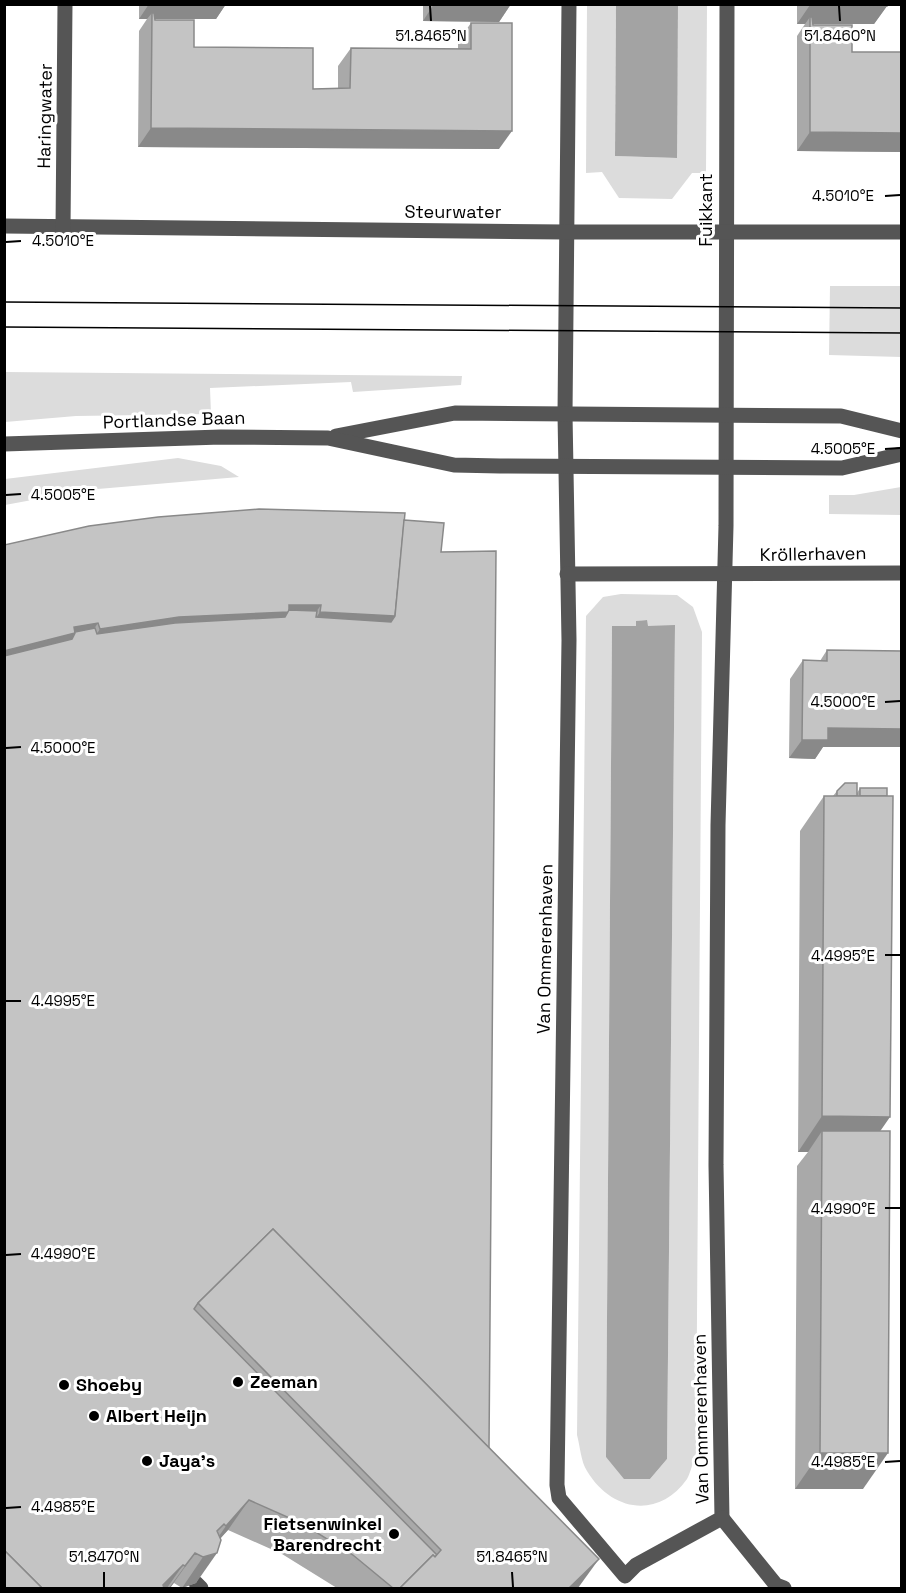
<svg xmlns="http://www.w3.org/2000/svg" width="906" height="1593" viewBox="0 0 906 1593" font-family="'Space Grotesk',sans-serif">
  <style>
    .green { fill: #dcdcdc; fill-rule: evenodd }
    .water { fill: #a3a3a3 }
    .lines { fill: none; stroke-linecap: round; stroke-linejoin: round }
    .minor { stroke: #555; stroke-width: 15 }
    .tram { stroke: #000; stroke-width: 1.5 }
    .wall { fill: #a9a9a9 }
    .shaded-wall { fill: #898989 }
    .building { fill: #c4c4c4; stroke: #898989; stroke-width: 1.5 }
    .ticks { fill: none; stroke: #000; stroke-width: 2 }
    .poi-dot { fill: #000; stroke: #fff; stroke-width: 2 }
    .labels { text-anchor: middle; stroke-width: 6; stroke-linejoin: round; paint-order: stroke }
    .street-label { font-size: 18px; fill: #000; stroke: #fff }
    .poi-label { font-size: 18px; font-weight: bold; fill: #000; stroke: #fff; text-anchor: start }
    .ticks-label { font-size: 15px; text-anchor: middle; fill: #000; stroke: #fff; stroke-width: 6; stroke-linejoin: round; paint-order: stroke }
  </style>
  <rect width="100%" height="100%" fill="#fff"/>
  <!-- green -->
  <g class="green">
    <path d="M587,5H616L615,156L676,158L678,5H707L706,173H692L672,199L619,198L602,172L586,173Z"/>
    <path d="M830,286H901V357L829,355Z"/>
    <path d="M5,372L462,376L461,385L353,392L351,382L210,388L211,414L76,416L5,422Z"/>
    <path d="M178,458L221,466L239,477L86,490L5,505V479Z"/>
    <path d="M901,487V515L829,514V495H854Z"/>
    <path d="M621,594L677,595L693,607L702,632L696,1453C693,1461 691,1472 687,1479C658,1520 611,1511 587,1471C581,1462 580,1446 577,1435L586,616L603,597ZM647,620V626H675L667,1459L650,1479L606,1457L612,627L636,626L637,621Z"/>
  </g>
  <!-- water -->
  <g class="water">
    <path d="M616,5H678L677,158L615,156Z"/>
    <path d="M647,620L648,626L675,625L667,1459L650,1479H624L606,1457L612,626H636V621Z"/>
  </g>
  <g class="lines">
    <!-- minor -->
    <g class="minor">
      <path d="M569,4L565,414L569,640L557,1485L559,1498L625,1576L636,1565L722,1518L716,1165L718,825L726,526L727,4"/>
      <path d="M4,226L566,232H902"/>
      <path d="M63,229L65,4"/>
      <path d="M336,436L455,413L841,416L902,431"/>
      <path d="M4,444L221,437L328,438L454,465L500,466L842,468L902,454"/>
      <path d="M567,574L902,573"/>
      <path d="M722,1518L776,1585L784,1588"/>
      <path d="M196,1583L201,1588"/>
    </g>
    <!-- tram -->
    <g class="tram">
      <path d="M4,302L902,308"/>
      <path d="M4,327L902,333"/>
    </g>
  </g>
  <!-- wall -->
  <g class="wall">
    <path d="M139,4H226L216,19H155V20L194,47L313,89L338,88V66L351,48L458,49V41L471,23L499,149L138,147L139,31L147,19H139Z"/>
    <path d="M423,4H511L499,22L423,21Z"/>
    <path d="M797,4H887V6L874,24H813V25L852,52H902V152L797,151V36L805,24H797Z"/>
    <path d="M404,520L441,552L489,1448L578,1588H337L332,1585L282,1554L228,1530L220,1538L196,1583L182,1588L174,1583L170,1588H4V545Z"/>
    <path d="M827,650L902,651V747H823L815,759L789,758L790,679L803,660L820,661Z"/>
    <path d="M860,788L880,1131L863,1489H795L797,1166L808,1152H798L800,831L824,796H833L837,791L857,793Z"/>
  </g>
  <!-- shaded-wall -->
  <g class="shaded-wall">
    <path d="M149,4H226L216,19H152V13L147,19H139Z"/>
    <path d="M434,4H511L499,22L423,21Z"/>
    <path d="M810,5L887,6L874,24H810V17L805,24H797Z"/>
    <path d="M151,128L512,131L499,149L138,147Z"/>
    <path d="M810,132L902,133V152L797,151Z"/>
    <path d="M289,605H321L296,641L76,665L100,629L179,617Z"/>
    <path d="M320,612L395,616L370,652L295,648Z"/>
    <path d="M98,623L74,658L4,681V651L74,627Z"/>
    <path d="M828,728L902,729V747H823L815,759L789,758L802,740Z"/>
    <path d="M822,1116L890,1117L865,1153L822,1131L808,1152H798Z"/>
    <path d="M820,1453H888L863,1489H795Z"/>
    <path d="M249,1500L228,1530L205,1556L226,1526Z"/>
    <path d="M195,1553L170,1588H169L185,1566Z"/>
    <path d="M217,1553L196,1583L182,1588L203,1557Z"/>
    <path d="M599,1559L578,1588H569Z"/>
    <path d="M183,1565L167,1588H161L163,1585Z"/>
  </g>
  <!-- building -->
  <g class="building">
    <path d="M810,4H887V6L810,5Z"/>
    <path d="M152,13H154L155,20H194V47L313,48V89L350,88L351,48L471,49V23H512V131L151,128Z"/>
    <path d="M810,17H812L813,25H852V52H902V133L810,132Z"/>
    <path d="M259,509L405,513L395,616L320,612L321,605H289V612L179,617L100,629L98,623L74,627L75,633L4,651V545L89,526L158,517Z"/>
    <path d="M404,520L444,523L441,552L496,551L489,1448L273,1229L198,1303L194,1309L437,1555L435,1557L433,1555L400,1588H393L353,1555L303,1524L249,1500L226,1526L224,1524L217,1531L221,1540L217,1553L203,1557L195,1553L185,1566L183,1565L163,1585L164,1588H42L4,1550V656L72,639L75,633V632L95,628L97,634L175,623L285,617L289,610L317,611L316,617L391,622L395,616Z"/>
    <path d="M827,650L902,651V729L828,728V740H802L803,660L827,661Z"/>
    <path d="M845,783H857V796H837V791Z"/>
    <rect x="860" y="788" width="27" height="8"/>
    <path d="M824,796H893L890,1117L822,1116Z"/>
    <path d="M822,1131H890L888,1453H820Z"/>
    <path d="M273,1229L599,1559L569,1588H400L433,1555L435,1557L441,1550L198,1303Z"/>
    <path d="M4,1550L42,1588H4Z"/>
  </g>
  <!-- ticks -->
  <path class="ticks" d="M430,6L431,21M839,6L840,21M885,196L900,195M6,242L21,241M885,449L900,448M6,495L21,494M885,702L900,701M6,748L21,747M885,955H900M6,1001H21M885,1208H900M6,1255L21,1254M885,1462L900,1461M6,1508L21,1507M104,1572V1587M512,1572L513,1587"/>
  <!-- markers -->
  <g class="poi-dot">
    <circle cx="238" cy="1382" r="6"/>
    <circle cx="64" cy="1385" r="6"/>
    <circle cx="94" cy="1416" r="6"/>
    <circle cx="147" cy="1461" r="6"/>
    <circle cx="394" cy="1534" r="6"/>
  </g>
  <g class="labels">
    <!-- street labels -->
    <g class="street-label">
      <text transform="translate(45 116) rotate(-89)" y="6">Haringwater</text>
      <text transform="translate(706 210) rotate(-90)" y="6">Fuikkant</text>
      <text x="453" y="218">Steurwater</text>
      <text transform="translate(174 420) rotate(-2)" y="6">Portlandse Baan</text>
      <text transform="translate(813 554) rotate(-1)" y="6">Kröllerhaven</text>
      <text transform="translate(545 949) rotate(-89)" y="6">Van Ommerenhaven</text>
      <text transform="translate(701 1419) rotate(-91)" y="6">Van Ommerenhaven</text>
    </g>
    <!-- poi labels -->
    <g class="poi-label">
      <text x="250" y="1388">Zeeman</text>
      <text x="76" y="1391">Shoeby</text>
      <text x="106" y="1422">Albert Heijn</text>
      <text x="159" y="1467">Jaya's</text>
      <text x="382" y="1530" text-anchor="end">Fietsenwinkel<tspan x="382" dy="21">Barendrecht</tspan></text>
    </g>
  </g>
  <g class="ticks-label">
    <text x="431" y="41">51.8465°N</text>
    <text x="840" y="41">51.8460°N</text>
    <text x="843" y="201">4.5010°E</text>
    <text x="63" y="246">4.5010°E</text>
    <text x="843" y="454">4.5005°E</text>
    <text x="63" y="500">4.5005°E</text>
    <text x="843" y="707">4.5000°E</text>
    <text x="63" y="753">4.5000°E</text>
    <text x="843" y="961">4.4995°E</text>
    <text x="63" y="1006">4.4995°E</text>
    <text x="843" y="1214">4.4990°E</text>
    <text x="63" y="1259">4.4990°E</text>
    <text x="843" y="1467">4.4985°E</text>
    <text x="63" y="1512">4.4985°E</text>
    <text x="104" y="1562">51.8470°N</text>
    <text x="512" y="1562">51.8465°N</text>
  </g>
  <!-- border -->
  <rect width="906" height="1593" fill="none" stroke="#000000" stroke-width="12"/>
</svg>
